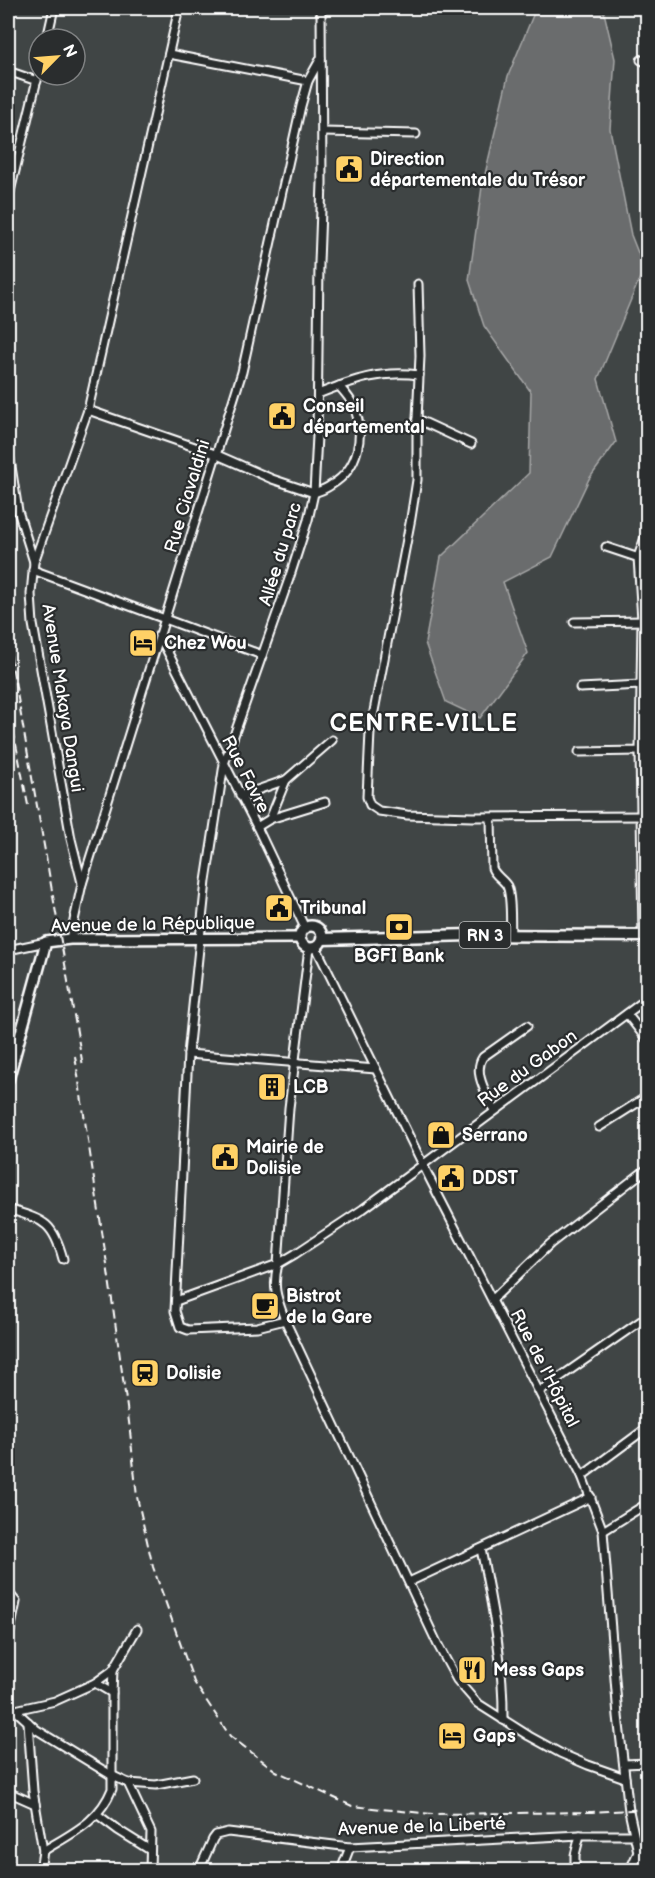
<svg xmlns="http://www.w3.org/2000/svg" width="655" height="1878" viewBox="0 0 655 1878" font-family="'Balsamiq Sans',sans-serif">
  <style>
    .green { fill: #414445; stroke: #a0a2a2; stroke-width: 1.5; fill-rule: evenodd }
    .water { fill: #6a6c6d; stroke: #a6a7a7; stroke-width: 1.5 }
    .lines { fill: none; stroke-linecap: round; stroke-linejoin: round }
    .minor-casing { stroke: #fff; stroke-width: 11 }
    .major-casing { stroke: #fff; stroke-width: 14 }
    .highway-casing { stroke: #fff; stroke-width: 15 }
    .minor { stroke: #2a2d2e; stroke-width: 7 }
    .major { stroke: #2a2d2e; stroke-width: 9 }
    .highway { stroke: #2a2d2e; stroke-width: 10 }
    .rail { stroke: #fff; stroke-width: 2; stroke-dasharray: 9 4.5; stroke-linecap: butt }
    .labels { text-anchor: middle; stroke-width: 4.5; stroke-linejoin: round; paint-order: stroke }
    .shield { fill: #2a2d2e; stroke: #bfc0c0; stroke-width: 1.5 }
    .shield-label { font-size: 16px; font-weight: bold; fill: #fff }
    .poi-label { font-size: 18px; font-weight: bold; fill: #fff; stroke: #2a2d2e; text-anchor: start }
    .street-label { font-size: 18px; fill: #fff; stroke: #2a2d2e }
    .district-label { font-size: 24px; font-weight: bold; letter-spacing: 1.5px; fill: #fff; stroke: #2a2d2e }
  </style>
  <rect width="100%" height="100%" fill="#2a2d2e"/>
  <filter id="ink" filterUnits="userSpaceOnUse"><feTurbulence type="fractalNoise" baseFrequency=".0167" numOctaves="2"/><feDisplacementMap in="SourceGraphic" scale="12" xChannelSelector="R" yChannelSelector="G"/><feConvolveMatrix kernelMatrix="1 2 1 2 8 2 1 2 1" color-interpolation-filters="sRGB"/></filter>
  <g filter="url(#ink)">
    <!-- green -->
    <path class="green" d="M8,8H647V1870H8ZM39,39H75V75H39Z"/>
    <!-- water -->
    <path class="water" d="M536,8H603L615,59L610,129L631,235L644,268L598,379L616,442L589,479L552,557L503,582L528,653L480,718L446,702L425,643L441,557L529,473L531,392L484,326L469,280L482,187L508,76Z"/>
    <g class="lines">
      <!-- minor casing -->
      <g class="minor-casing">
        <g id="minor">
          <path d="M47,39L54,8"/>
          <path d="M169,54L308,81"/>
          <path d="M641,60L648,63"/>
          <path d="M8,71L37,81"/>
          <path d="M323,132L416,134"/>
          <path d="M8,200L39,71"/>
          <path d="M418,284L420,356L417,419V480L411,518L370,732L367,797L370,805L379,811L407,815L472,817L648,816"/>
          <path d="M318,394C353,380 381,370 419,375"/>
          <path d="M88,410L215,454L272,479L314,493C319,491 326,489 331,485C359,469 366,433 353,405C350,398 344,392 339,386"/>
          <path d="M417,419L471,444"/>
          <path d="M8,447L18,511L34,562L31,594L33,624L71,839L82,883"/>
          <path d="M606,547L648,561"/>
          <path d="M34,562L88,410L179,8"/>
          <path d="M33,570L262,655"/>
          <path d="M574,622L648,621"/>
          <path d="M159,635L257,827L305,928"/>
          <path d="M580,688L641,685"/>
          <path d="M579,752L640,751L648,747"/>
          <path d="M240,796L286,780L332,740"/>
          <path d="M491,818L492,868C495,876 503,879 507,886C512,897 510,922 511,935"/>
          <path d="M270,819L325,802"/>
          <path d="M257,827L270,819L286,780"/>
          <path d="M643,936L640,751L642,620L638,557L648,529"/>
          <path d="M70,939L82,884L242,372L301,106L308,81L321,58"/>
          <path d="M316,947L430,1179L582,1476L603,1531L618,1716L629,1811L638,1852L646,1870"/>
          <path d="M309,948L289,1108L278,1264C272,1288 277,1298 285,1320L438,1645L457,1680L477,1703L529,1736L560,1753L588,1765L625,1778"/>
          <path d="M8,950L46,942"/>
          <path d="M627,1014L648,1041"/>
          <path d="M188,1054L376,1069"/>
          <path d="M494,1111C488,1095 472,1073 483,1057L527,1026"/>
          <path d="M599,1127L648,1096"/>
          <path d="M8,1209C43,1220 53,1221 63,1259"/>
          <path d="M493,1299L550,1244L648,1168"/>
          <path d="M176,1301L278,1264L295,1254L363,1209L648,998"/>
          <path d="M285,1320L257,1327L188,1330L180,1327L175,1311L188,1054L206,881L224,764L289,579L308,520L314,493L317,436L319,263L322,183L321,8"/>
          <path d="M540,1391L648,1316"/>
          <path d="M582,1476L648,1427"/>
          <path d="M603,1531L648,1503"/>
          <path d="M481,1549C492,1605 504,1663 503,1720"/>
          <path d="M409,1582L591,1497"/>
          <path d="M8,1592L16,1602L8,1641"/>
          <path d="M95,1683L112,1693"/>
          <path d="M8,1707L15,1710L55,1701L95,1683L113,1670L137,1629"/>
          <path d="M15,1710L37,1730L111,1775L128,1783L156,1785L193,1778"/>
          <path d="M28,1722L33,1791L43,1851"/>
          <path d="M624,1764L648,1763"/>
          <path d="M128,1783L151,1832L150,1870"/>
          <path d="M8,1792L35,1804"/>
          <path d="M98,1815L118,1830L150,1850"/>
          <path d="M35,1870L41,1864L43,1851C72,1833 99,1822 112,1789V1693L113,1670"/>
          <path d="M199,1870L213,1839L216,1835L228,1832L350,1847L580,1835H633"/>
          <path d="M341,1870L350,1847"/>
          <path d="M575,1870V1855L580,1835"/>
          <path d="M630,1870L638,1852"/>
        </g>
      </g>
      <!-- major casing -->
      <g class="major-casing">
        <g id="major">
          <circle cx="311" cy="937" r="11"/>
          <path d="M8,1080L46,942L70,939L300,938"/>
        </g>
      </g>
      <!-- highway casing -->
      <g class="highway-casing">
        <path id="highway" d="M322,939L471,935L648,936"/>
      </g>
      <!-- minor -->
      <use href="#minor" class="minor"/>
      <!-- major -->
      <use href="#major" class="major"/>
      <!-- highway -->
      <use href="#highway" class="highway"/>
      <!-- rail -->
      <g class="rail">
        <path d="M8,642L83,1066"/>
        <path d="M8,704L28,805"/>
        <path d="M75,1056L107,1264L129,1422L137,1497L153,1567L194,1682L230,1736L276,1771L352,1806L432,1814L592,1812L648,1809"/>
      </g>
    </g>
  </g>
  <!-- icons -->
  <defs>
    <g id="civic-square" transform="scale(1.5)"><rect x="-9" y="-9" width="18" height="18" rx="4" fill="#ffd166" stroke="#2a2d2e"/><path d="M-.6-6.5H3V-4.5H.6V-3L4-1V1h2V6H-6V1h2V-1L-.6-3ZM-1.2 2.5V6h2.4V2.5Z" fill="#111"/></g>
    <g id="hotel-square" transform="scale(1.5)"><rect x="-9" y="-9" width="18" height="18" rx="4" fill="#ffd166" stroke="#2a2d2e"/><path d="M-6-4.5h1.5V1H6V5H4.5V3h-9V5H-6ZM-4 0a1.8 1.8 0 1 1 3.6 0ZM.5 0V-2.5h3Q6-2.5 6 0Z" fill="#111"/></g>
    <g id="bank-square" transform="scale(1.5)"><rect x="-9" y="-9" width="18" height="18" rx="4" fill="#ffd166" stroke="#2a2d2e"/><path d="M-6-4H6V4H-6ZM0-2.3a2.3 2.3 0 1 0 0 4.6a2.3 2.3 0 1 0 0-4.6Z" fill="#111"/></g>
    <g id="building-square" transform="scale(1.5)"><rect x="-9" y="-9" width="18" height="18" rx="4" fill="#ffd166" stroke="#2a2d2e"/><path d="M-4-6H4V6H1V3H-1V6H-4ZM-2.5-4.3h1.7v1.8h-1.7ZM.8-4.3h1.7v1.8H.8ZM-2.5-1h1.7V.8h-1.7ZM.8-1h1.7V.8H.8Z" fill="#111"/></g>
    <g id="shop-square" transform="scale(1.5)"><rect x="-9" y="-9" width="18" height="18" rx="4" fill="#ffd166" stroke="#2a2d2e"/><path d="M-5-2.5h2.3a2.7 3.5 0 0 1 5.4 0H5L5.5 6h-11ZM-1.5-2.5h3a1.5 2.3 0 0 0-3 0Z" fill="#111"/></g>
    <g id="cafe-square" transform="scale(1.5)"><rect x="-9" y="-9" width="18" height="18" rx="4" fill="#ffd166" stroke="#2a2d2e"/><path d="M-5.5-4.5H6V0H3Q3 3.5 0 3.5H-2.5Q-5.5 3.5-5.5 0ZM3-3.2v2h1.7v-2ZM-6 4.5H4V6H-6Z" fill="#111"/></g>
    <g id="station-square" transform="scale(1.5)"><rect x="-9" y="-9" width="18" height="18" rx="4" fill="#ffd166" stroke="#2a2d2e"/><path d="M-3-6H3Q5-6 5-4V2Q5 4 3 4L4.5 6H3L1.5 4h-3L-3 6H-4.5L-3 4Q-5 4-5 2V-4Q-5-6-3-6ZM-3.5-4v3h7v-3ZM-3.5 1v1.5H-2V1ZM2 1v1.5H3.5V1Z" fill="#111"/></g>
    <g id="restaurant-square" transform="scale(1.5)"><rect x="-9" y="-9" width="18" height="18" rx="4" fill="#ffd166" stroke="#2a2d2e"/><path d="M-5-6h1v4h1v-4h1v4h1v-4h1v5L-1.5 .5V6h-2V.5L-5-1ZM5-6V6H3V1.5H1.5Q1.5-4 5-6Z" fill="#111"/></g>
  </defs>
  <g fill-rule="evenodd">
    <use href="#civic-square" x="349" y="169"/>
    <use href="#civic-square" x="282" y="416"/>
    <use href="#hotel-square" x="143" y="643"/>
    <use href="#civic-square" x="279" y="908"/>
    <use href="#bank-square" x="399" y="927"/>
    <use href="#building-square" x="272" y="1087"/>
    <use href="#shop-square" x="441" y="1135"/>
    <use href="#civic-square" x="225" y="1157"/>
    <use href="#civic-square" x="451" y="1178"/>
    <use href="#cafe-square" x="265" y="1306"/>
    <use href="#station-square" x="145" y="1373"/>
    <use href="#restaurant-square" x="472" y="1670"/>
    <use href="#hotel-square" x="452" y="1736"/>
  </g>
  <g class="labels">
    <!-- shield labels -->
    <rect class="shield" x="459.5" y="922" width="51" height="26" rx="4.5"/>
    <g class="shield-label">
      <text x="485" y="941">RN 3</text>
    </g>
    <!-- poi labels -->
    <g class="poi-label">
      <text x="370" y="165">Direction<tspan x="370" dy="21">départementale du Trésor</tspan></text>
      <text x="303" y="412">Conseil<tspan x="303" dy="21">départemental</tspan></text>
      <text x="164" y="649">Chez Wou</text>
      <text x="300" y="914">Tribunal</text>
      <text x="399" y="962" text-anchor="middle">BGFI Bank</text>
      <text x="293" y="1093">LCB</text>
      <text x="462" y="1141">Serrano</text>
      <text x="246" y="1153">Mairie de<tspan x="246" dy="21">Dolisie</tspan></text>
      <text x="472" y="1184">DDST</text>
      <text x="286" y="1302">Bistrot<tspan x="286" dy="21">de la Gare</tspan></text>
      <text x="166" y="1379">Dolisie</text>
      <text x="493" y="1676">Mess Gaps</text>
      <text x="473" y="1742">Gaps</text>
    </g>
    <!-- street labels -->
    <g class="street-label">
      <text transform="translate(187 496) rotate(-73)" y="6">Rue Ciavaldini</text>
      <text transform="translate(280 554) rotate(-73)" y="6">Allée du parc</text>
      <text transform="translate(63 698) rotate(81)" y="6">Avenue Makaya Dangui</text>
      <text transform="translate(246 774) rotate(63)" y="6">Rue Favre</text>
      <text transform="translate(153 924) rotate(-1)" y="6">Avenue de la République</text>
      <text transform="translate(527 1068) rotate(-36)" y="6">Rue du Gabon</text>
      <text transform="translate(545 1368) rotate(63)" y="6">Rue de l'Hôpital</text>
      <text transform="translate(422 1826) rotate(-2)" y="6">Avenue de la Liberté</text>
    </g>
    <!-- district labels -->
    <g class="district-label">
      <text x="424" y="731">CENTRE-VILLE</text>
    </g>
  </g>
  <!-- margin -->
  <rect width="655" height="1878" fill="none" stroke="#2a2d2e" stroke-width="30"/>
  <rect x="15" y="15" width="625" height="1848" fill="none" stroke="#fff" stroke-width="2" filter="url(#ink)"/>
  <!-- north arrow -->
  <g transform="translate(57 57) rotate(65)"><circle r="28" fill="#2a2d2e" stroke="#7f8182" stroke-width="1.5"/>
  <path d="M0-4.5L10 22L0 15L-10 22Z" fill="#ffd166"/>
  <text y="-9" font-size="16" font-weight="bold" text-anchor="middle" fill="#ffffff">N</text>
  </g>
</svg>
